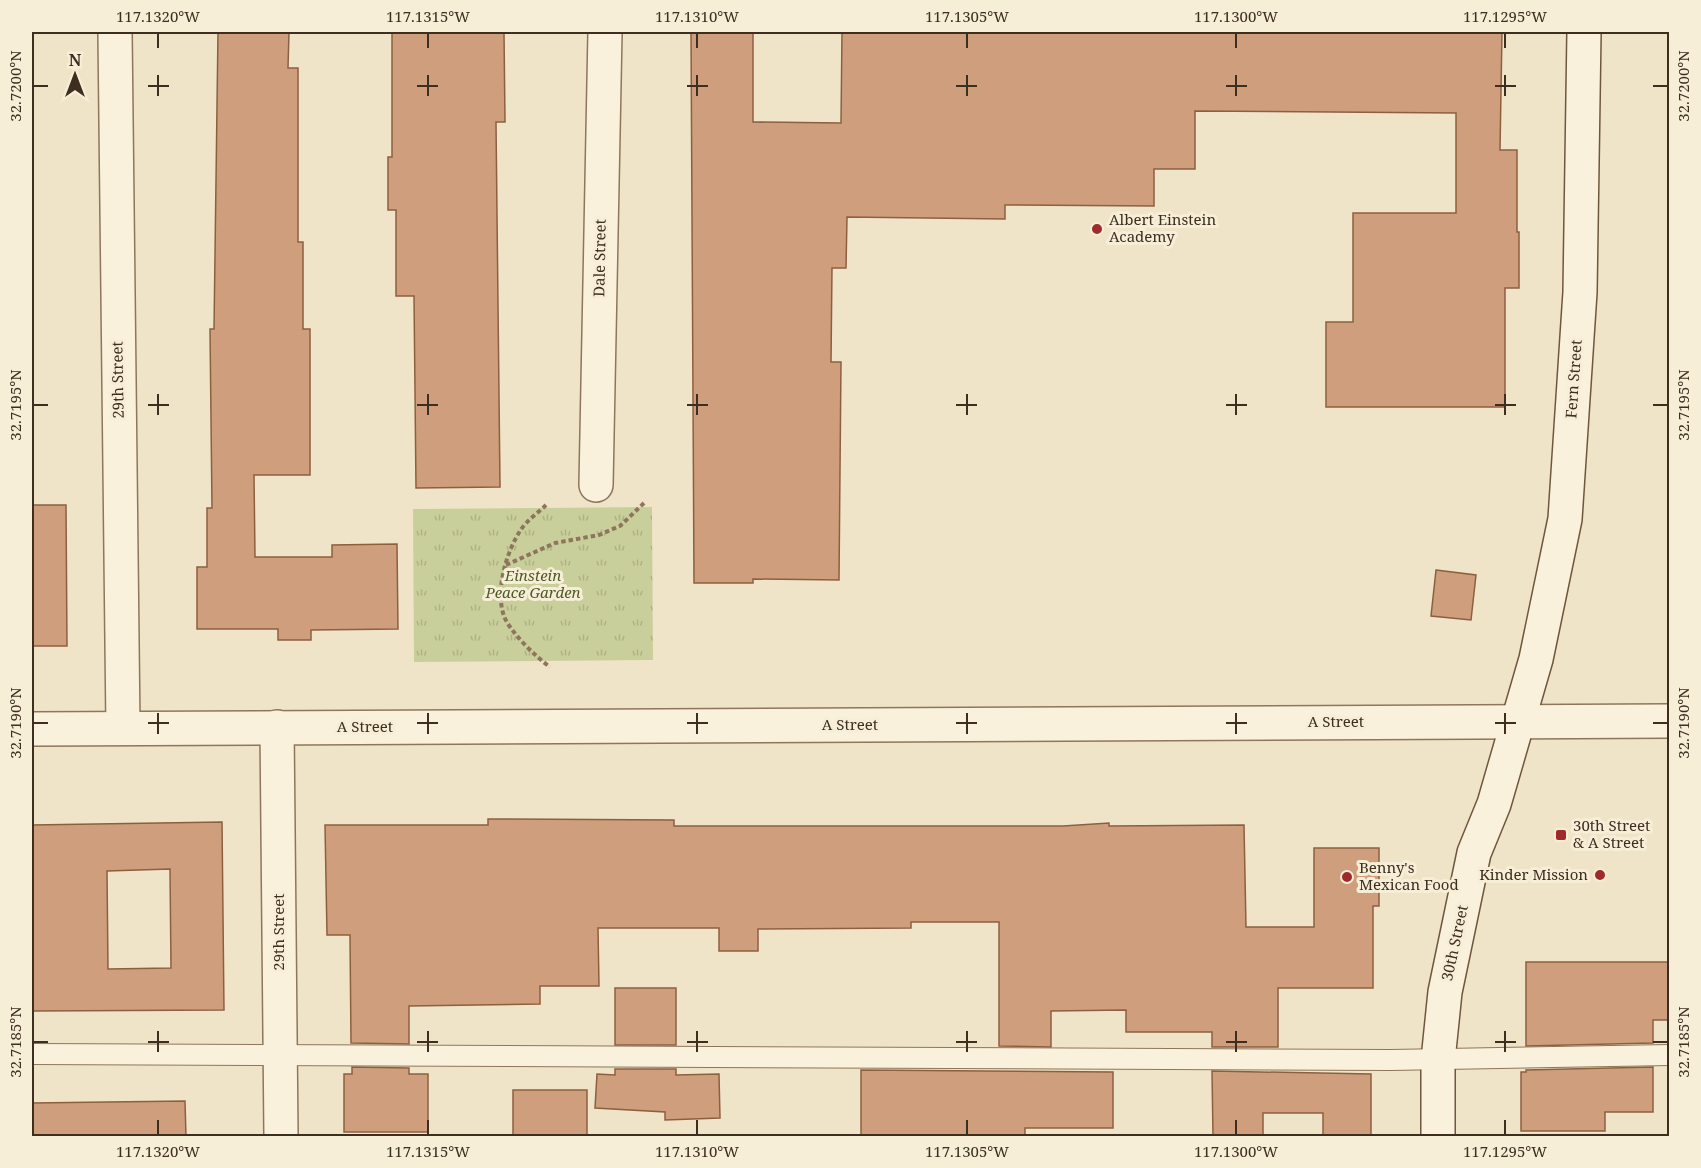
<svg xmlns="http://www.w3.org/2000/svg" width="1701" height="1168" viewBox="0 0 1701 1168" font-family="'Noto Serif',serif">
  <style>
    .grass { fill: url(#grass-tufts) }
    .building { fill: #cf9f7d; stroke: #8d5f41; stroke-width: 1.5; fill-rule: evenodd }
    .lines { fill: none; stroke-linecap: round; stroke-linejoin: round }
    .lane-casing { stroke: #8d765c; stroke-width: 22 }
    .street-casing { stroke: #8d765c; stroke-width: 36 }
    .secondary-casing { stroke: #6f573f; stroke-width: 36 }
    .path { stroke: #8d765c; stroke-width: 4; stroke-dasharray: 4.5 3; stroke-linecap: butt }
    .lane { stroke: #faf1dc; stroke-width: 20 }
    .street { stroke: #faf1dc; stroke-width: 33 }
    .secondary { stroke: #faf1dc; stroke-width: 33 }
    .ticks { fill: none; stroke: #3d2e20; stroke-width: 2 }
    .poi-dot { fill: #9e2a2b; stroke: #f7eed8; stroke-width: 2 }
    .labels { text-anchor: middle; stroke-width: 6; stroke-linejoin: round; paint-order: stroke }
    .poi-label { font-size: 15px; fill: #3d2e20; stroke: #f7eed8; text-anchor: start }
    .street-label { font-size: 15px; fill: #3d2e20; stroke: #f7eed8 }
    .park-label { font-size: 15px; font-style: italic; fill: #4d5a26; stroke: #f7eed8 }
    .neatline { fill: none; stroke: #3d2e20; stroke-width: 2 }
    .ticks-label { font-size: 15px; text-anchor: middle; fill: #3d2e20 }
  </style>
  <defs>
    <pattern id="grass-tufts" width="24" height="20" patternUnits="userSpaceOnUse" patternTransform="scale(1.5)"><rect width="24" height="20" fill="#c9cf9b"/><path d="M3 7l-1-3M5 7V3M7 7l1-3M15 17l-1-3M17 17v-4M19 17l1-3" fill="none" stroke="#aeb285"/></pattern>
  </defs>
  <rect width="100%" height="100%" fill="#f0e4c8"/>
  <!-- grass -->
  <path class="grass" d="M652,507L653,660L414,662L413,509Z"/>
  <!-- building -->
  <g class="building">
    <path d="M218,32H289L288,68H298V242H303V329H310V475H254L255,557H332V545L397,544L398,629L311,630V640H278V629H197V567H207V508H212L210,329H214Z"/>
    <path d="M392,32H504L505,122H496L500,487L416,488L414,296H396V210H388V157H392Z"/>
    <path d="M691,32H753V122L841,123L842,32H1502L1500,150H1517V232H1519V288H1505V407H1326V322H1353V213H1456V113L1195,111V169H1154V206L1005,205V219L847,217L846,268H832L831,362H841L839,580L753,579V583H694Z"/>
    <path d="M32,505H66L67,646H32Z"/>
    <path d="M1436,570L1476,575L1471,620L1431,616Z"/>
    <path d="M488,819L674,820V826H1063L1109,823V826L1244,825L1246,927H1314V848H1379V906H1373V988H1278V1047H1212V1032H1126V1010L1051,1011V1047L999,1046V922H911V928L758,929V951H719V928H598L599,986H540V1004L409,1006V1044L351,1043L350,935H327L325,825H488Z"/>
    <path d="M222,822L224,1010L32,1011V825ZM170,869L171,968L108,969L107,871Z"/>
    <path d="M1526,962H1670V1020H1653V1043L1526,1046Z"/>
    <rect x="615" y="988" width="61" height="57"/>
    <path d="M352,1067L409,1068V1074H428V1132H344V1074H352Z"/>
    <path d="M1653,1067V1112H1605V1131H1521V1072H1526V1070Z"/>
    <path d="M615,1069H676V1075L719,1074L720,1118L665,1120V1112L595,1108L597,1074L615,1075Z"/>
    <path d="M861,1070L1113,1072V1128H1025V1137H861Z"/>
    <path d="M1212,1071L1371,1074V1137H1323V1113H1263V1137H1213Z"/>
    <rect x="513" y="1090" width="74" height="47"/>
    <path d="M185,1101L186,1137H32V1103Z"/>
  </g>
  <g class="lines">
    <!-- lane casing -->
    <g class="lane-casing">
      <path id="lane" d="M32,1054L1391,1060L1670,1055"/>
    </g>
    <!-- street casing -->
    <g class="street-casing">
      <g id="street">
        <path d="M115,32L123,728"/>
        <path d="M596,485L605,32"/>
        <path d="M277,727L281,1136"/>
        <path d="M32,729L1670,721"/>
      </g>
    </g>
    <!-- secondary casing -->
    <g class="secondary-casing">
      <path id="secondary" d="M1438,1136V1060L1445,992L1474,853L1494,804L1536,659L1565,519L1580,292L1584,32"/>
    </g>
    <!-- path -->
    <g class="path">
      <path d="M546,505C538,513 526,521 520,531C506,553 495,591 504,616C510,632 536,657 550,667"/>
      <path d="M506,565L555,543L599,535L620,526L644,503"/>
    </g>
    <!-- lane -->
    <use href="#lane" class="lane"/>
    <!-- street -->
    <use href="#street" class="street"/>
    <!-- secondary -->
    <use href="#secondary" class="secondary"/>
  </g>
  <!-- ticks -->
  <path class="ticks" d="M158,33V48M428,33V48M697,33V48M967,33V48M1236,33V48M1505,33V48M158,75V96M428,75V96M697,75V96M967,75V96M1236,75V96M1505,75V96M33,86H48M148,86H169M417,86H438M687,86H708M956,86H977M1226,86H1247M1495,86H1516M1653,86H1668M158,394V415M428,394V415M697,394V415M967,394V415M1236,394V415M1505,394V415M33,405H48M148,405H169M417,405H438M687,405H708M956,405H977M1226,405H1247M1495,405H1516M1653,405H1668M158,713V734M428,713V734M697,713V734M967,713V734M1236,713V734M1505,713V734M33,723H48M148,723H169M417,723H438M687,723H708M956,723H977M1226,723H1247M1495,723H1516M1653,723H1668M158,1031V1052M428,1031V1052M697,1031V1052M967,1031V1052M1236,1031V1052M1505,1031V1052M33,1042H48M148,1042H169M417,1042H438M687,1042H708M956,1042H977M1226,1042H1247M1495,1042H1516M1653,1042H1668M158,1120V1135M428,1120V1135M697,1120V1135M967,1120V1135M1236,1120V1135M1505,1120V1135"/>
  <!-- markers -->
  <g class="poi-dot">
    <circle cx="1097" cy="229" r="6"/>
    <rect x="1555" y="829" width="12" height="12" rx="3"/>
    <circle cx="1600" cy="875" r="6"/>
    <circle cx="1347" cy="877" r="6"/>
  </g>
  <g class="labels">
    <!-- poi labels -->
    <g class="poi-label">
      <text x="1109" y="225">Albert Einstein<tspan x="1109" dy="17">Academy</tspan></text>
      <text x="1573" y="831">30th Street<tspan x="1573" dy="17">&amp; A Street</tspan></text>
      <text x="1359" y="873">Benny's<tspan x="1359" dy="17">Mexican Food</tspan></text>
      <text x="1588" y="880" text-anchor="end">Kinder Mission</text>
    </g>
    <!-- street labels -->
    <g class="street-label">
      <text transform="translate(600 258) rotate(-89)" y="5">Dale Street</text>
      <text transform="translate(1574 379) rotate(-86)" y="5">Fern Street</text>
      <text transform="translate(118 380) rotate(-91)" y="5">29th Street</text>
      <text x="1336" y="727">A Street</text>
      <text x="850" y="730">A Street</text>
      <text x="365" y="732">A Street</text>
      <text transform="translate(279 932) rotate(-90)" y="5">29th Street</text>
      <text transform="translate(1455 943) rotate(-78)" y="5">30th Street</text>
    </g>
    <!-- park labels -->
    <g class="park-label">
      <text x="533" y="581">Einstein<tspan x="533" dy="17">Peace Garden</tspan></text>
    </g>
  </g>
  <!-- border -->
  <rect width="1701" height="1168" fill="none" stroke="#f7eed8" stroke-width="66"/>
  <!-- north arrow -->
  <g transform="translate(75 75)" stroke="#f7eed8" stroke-width="4.5" paint-order="stroke">
  <path d="M0-4.5L10 22L0 15L-10 22Z" fill="#3d2e20"/>
  <text y="-9" font-size="16" font-weight="bold" text-anchor="middle" fill="#3d2e20">N</text>
  </g>
  <rect x="33" y="33" width="1635" height="1102" class="neatline"/>
  <g class="ticks-label">
    <text x="158" y="22">117.1320°W</text>
    <text x="428" y="22">117.1315°W</text>
    <text x="697" y="22">117.1310°W</text>
    <text x="967" y="22">117.1305°W</text>
    <text x="1236" y="22">117.1300°W</text>
    <text x="1505" y="22">117.1295°W</text>
    <text transform="translate(16 86) rotate(-90)" y="5">32.7200°N</text>
    <text transform="translate(1684 86) rotate(-90)" y="5">32.7200°N</text>
    <text transform="translate(16 405) rotate(-90)" y="5">32.7195°N</text>
    <text transform="translate(1684 405) rotate(-90)" y="5">32.7195°N</text>
    <text transform="translate(16 723) rotate(-90)" y="5">32.7190°N</text>
    <text transform="translate(1684 723) rotate(-90)" y="5">32.7190°N</text>
    <text transform="translate(16 1042) rotate(-90)" y="5">32.7185°N</text>
    <text transform="translate(1684 1042) rotate(-90)" y="5">32.7185°N</text>
    <text x="158" y="1157">117.1320°W</text>
    <text x="428" y="1157">117.1315°W</text>
    <text x="697" y="1157">117.1310°W</text>
    <text x="967" y="1157">117.1305°W</text>
    <text x="1236" y="1157">117.1300°W</text>
    <text x="1505" y="1157">117.1295°W</text>
  </g>
</svg>
